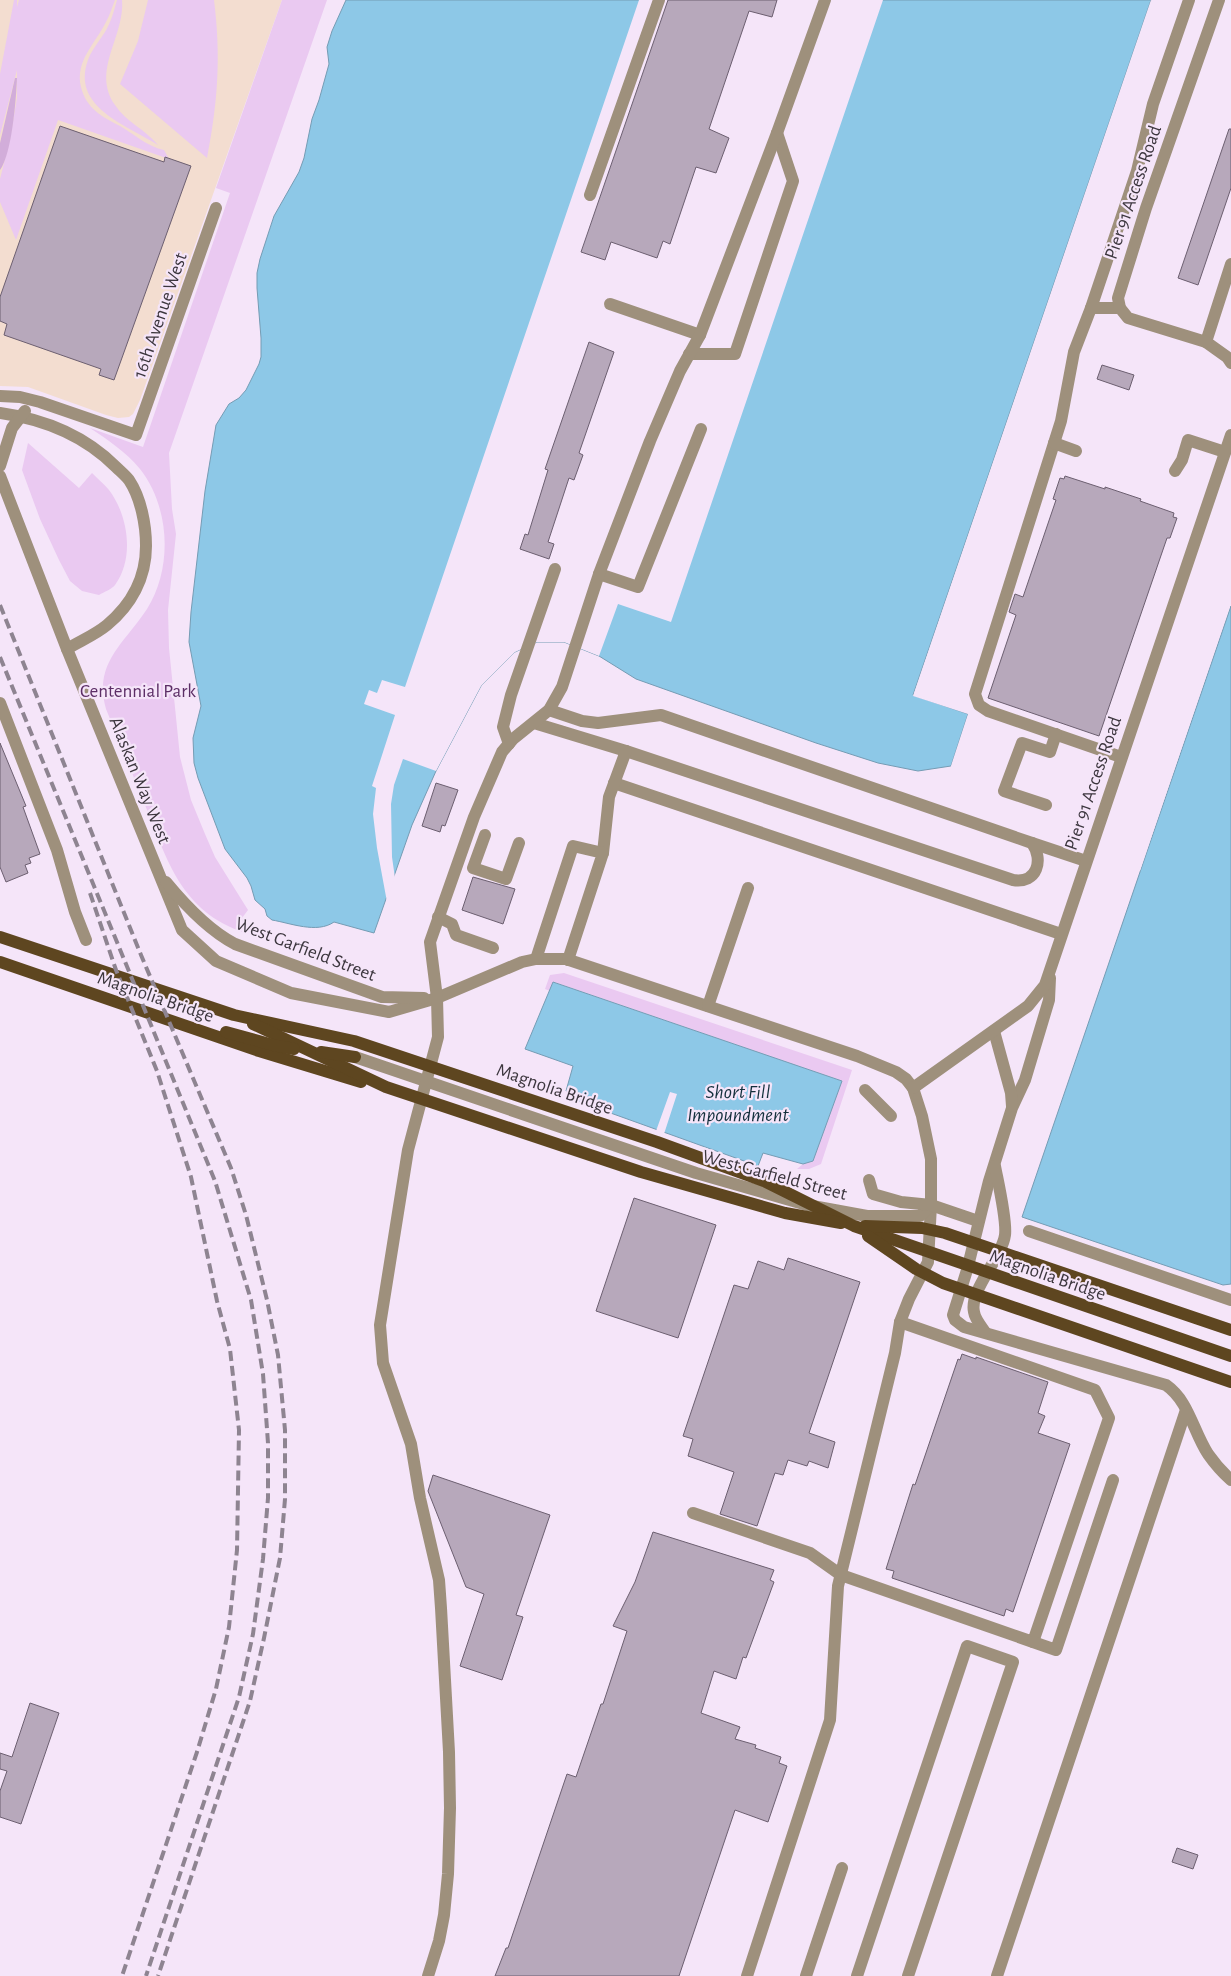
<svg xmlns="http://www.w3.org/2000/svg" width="1231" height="1976" viewBox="0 0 1231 1976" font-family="'Alegreya Sans',sans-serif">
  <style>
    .commercial { fill: #f3ddd0 }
    .green { fill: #eac9f1 }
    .forest { fill: #d2adda }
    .water { fill: #8dc8e7; stroke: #759cb4 }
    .pier { fill: #f5e5f9 }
    .building { fill: #b7a8bb; stroke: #6c5f70 }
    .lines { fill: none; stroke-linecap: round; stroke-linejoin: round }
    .minor { stroke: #9e907c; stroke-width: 12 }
    .major { stroke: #5e4620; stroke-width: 12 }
    .rail { stroke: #8e8491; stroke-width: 4; stroke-dasharray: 10 5; stroke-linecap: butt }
    .labels { text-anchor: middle; stroke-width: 4.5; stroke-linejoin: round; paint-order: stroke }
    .street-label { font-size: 19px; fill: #3c363e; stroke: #f5e5f9 }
    .park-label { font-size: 19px; fill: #5c2e66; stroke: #f5e5f9 }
    .water-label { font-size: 20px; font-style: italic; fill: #132f3c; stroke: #f5e5f9 }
  </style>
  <rect width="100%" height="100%" fill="#f5e5f9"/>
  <!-- commercial -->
  <path class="commercial" d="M0,0H282L140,400L133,414L129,417L118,418L106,415L28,387L0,386Z"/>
  <!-- green -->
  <g class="green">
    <path d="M14,0H17V7L19,0H115C112,7 110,15 106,22C95,44 75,61 81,87C86,108 102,117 120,126C134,134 148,147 164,150L169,159L58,120L16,240L0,202V179L10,139L17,98V70L0,135V74Z"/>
    <path d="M117,0H122C125,37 91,70 115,105C126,122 145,129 158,145C125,124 67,106 90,55C94,47 100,40 105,32C111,22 114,11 117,0Z"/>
    <path d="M148,0H214C221,56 218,102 207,158L120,84L138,41Z"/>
    <path d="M282,0H327L169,453L172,509L176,534L168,610L169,648L180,757L191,800L205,834L215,857L248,910L242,918L245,933C181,911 168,862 145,805C132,773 119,741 106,709C93,663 124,644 147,609C173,568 170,507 140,469C126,452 108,440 90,428L143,447L230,193L216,188Z"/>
    <path d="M28,443L79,488L92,473C97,478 104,484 109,490C128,515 135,558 115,585C112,589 104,592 99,595L82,591L70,581L59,560L40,519L22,470Z"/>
    <path d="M564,973L852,1070L821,1164L809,1169H797L803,1164L813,1160L842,1081L554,982L550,991L545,989L550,975Z"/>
  </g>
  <!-- forest -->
  <path class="forest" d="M15,78H17C16,100 12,153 0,170V143Z"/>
  <!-- water -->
  <g class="water">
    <path d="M346,0H1151L913,695L968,714L951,766L918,771L878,763L816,743L636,679L599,656L564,642H537L515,652L481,686L436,771L412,825L374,933L334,922C317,934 290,923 272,920L267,916L265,909L255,900L251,886L247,878L225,849L198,778L194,763L193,738L201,706L189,642L191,612L205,491L216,425L229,404L239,398L246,390L259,364L261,357V338L257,288V273L260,259L274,216L299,172L304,158L312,119L319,100L329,64L327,47L332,31Z"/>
    <path d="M1231,606V1284L1223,1285L1022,1217Z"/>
    <path d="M553,982L842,1081L813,1161L803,1164L763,1153L758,1166L580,1102L566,1091L573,1066L525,1049Z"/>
  </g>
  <!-- pier -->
  <g class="pier">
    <path d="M639,0H883L671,622L618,604L599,656L564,642H537L515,652L481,686L436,771L403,759L394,785L391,804L392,857L395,878L387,902L377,848L373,814L376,788L372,786L395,715L364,704L369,690L377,693L382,680L405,687Z"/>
    <path d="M1151,0L1153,1L916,694L971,713L953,767L950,769L968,714L913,696Z"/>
    <path d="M1231,603L1140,871L1138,870L1229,605Z"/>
    <path d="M670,1092L677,1094L664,1134L760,1168L757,1169L625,1121L656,1131Z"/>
  </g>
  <!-- building -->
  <g class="building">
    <path d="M668,0H777L772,17L749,11L709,129L729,138L716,173L696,167L670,244L663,241L657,258L611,242L605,260L581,252Z"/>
    <path d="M60,126L164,162L165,157L191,166L114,380L99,375L101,369L4,335L7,324L0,321V297Z"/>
    <path d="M1229,129H1231V188L1198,285L1178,278Z"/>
    <path d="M589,342L614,352L579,453L583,455L574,480L569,478L548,542L554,544L549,559L520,549L525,534L528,535L548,470L545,469Z"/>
    <path d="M1102,365L1134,375L1129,390L1097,379Z"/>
    <path d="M1065,476L1105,489V487L1141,499L1140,501L1174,513L1173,517L1177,518L1170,538H1167L1099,736L988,698L1016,615L1009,612L1015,594L1023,597L1056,500L1053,499L1060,478L1064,479Z"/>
    <path d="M0,743L26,806L23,807L40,854L29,858L31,863L25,865L28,873L6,882L0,867Z"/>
    <path d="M436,783L458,790L445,826L442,825L440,832L422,826Z"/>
    <path d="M473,877L515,889L503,924L462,910Z"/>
    <path d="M634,1198L716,1225L678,1338L596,1311Z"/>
    <path d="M788,1258L860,1282L809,1433L835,1442L828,1468L809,1461L807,1466L788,1460L783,1475L775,1473L757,1526L720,1514L734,1472L688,1456L693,1439L683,1436L734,1285L748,1289L758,1261L784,1270Z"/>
    <path d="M962,1354L976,1359V1357L1048,1382L1038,1413L1045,1416L1038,1433L1070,1444L1013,1612L1006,1609L1004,1616L892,1578L894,1571L886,1569L913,1484L915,1485L958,1359L960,1360Z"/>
    <path d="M433,1475L550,1515L516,1615L523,1617L502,1680L460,1666L484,1594L466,1587L428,1491Z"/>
    <path d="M653,1532L774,1570L770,1580L774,1582L746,1658L743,1657L736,1679L714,1671L701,1713L740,1727L735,1739L756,1745L755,1748L781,1757L779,1763L787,1766L768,1822L735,1810L679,1976H495L506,1948H508L567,1774L576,1777L601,1704H603L627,1631L613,1626L635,1582Z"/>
    <path d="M30,1703L59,1713L21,1824L0,1817V1791L7,1771L0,1769V1753L12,1757Z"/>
    <path d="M1177,1848L1198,1855L1193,1869L1172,1862Z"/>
  </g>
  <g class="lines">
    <!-- minor -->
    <g class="minor">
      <path d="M590,195L659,0"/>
      <path d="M1231,264L1206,342L1227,357L1231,363"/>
      <path d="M610,304L700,335"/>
      <path d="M1091,308L1137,171L1153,104L1189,0"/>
      <path d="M1120,308H1091L1074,352L1061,421L975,694L979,705L988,711L1121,757"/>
      <path d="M1206,342L1128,318L1120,308L1118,298L1146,208L1219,0"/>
      <path d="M689,354H735L793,181L777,133"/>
      <path d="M0,396L20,397L40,402L136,435L216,208"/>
      <path d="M0,413C43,419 85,436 116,467C120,471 125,475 129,480C141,498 146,525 146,546C146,578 131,605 107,625C95,635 80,641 67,649"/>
      <path d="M1054,443L1076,451"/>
      <path d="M0,466L12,428L25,411"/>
      <path d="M1175,471L1182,460L1188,440L1225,452"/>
      <path d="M0,476L67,649L182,930L216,961L291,993L389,1012L437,998L522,962L536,959H566L857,1056L896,1072L906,1079L913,1088L922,1116L931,1159V1205L928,1262L909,1299L900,1322L895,1353L838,1586L830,1720L747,1976"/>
      <path d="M599,574L638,587L701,429"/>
      <path d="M0,703L57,850L75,912L86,940"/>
      <path d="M534,723L626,751L1013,880C1037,884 1044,860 1032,843L661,715L598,723L582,721L549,710"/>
      <path d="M509,744L503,727L511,695L555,569"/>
      <path d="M614,783L1061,934"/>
      <path d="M1046,805L1004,791L1022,743L1050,752L1056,734"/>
      <path d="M485,835L473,868L506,879L519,843"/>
      <path d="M1032,843L1086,861"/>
      <path d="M603,853L609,797L626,751"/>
      <path d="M166,882C185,905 208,930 235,944L382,997L424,998"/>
      <path d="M438,917L452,924L456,935L493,948"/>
      <path d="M536,959L573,846L603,853L568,960"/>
      <path d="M1050,978L1049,1000L1025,1080L1012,1108L989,1181L967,1270L953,1315L955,1320L964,1327L1166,1385C1189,1401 1193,1431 1208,1454C1215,1464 1222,1472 1231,1480"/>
      <path d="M708,1006L748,888"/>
      <path d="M994,1031L1011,1093L1012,1106"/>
      <path d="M355,1057L696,1173L807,1205L867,1216H920L931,1205"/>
      <path d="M913,1088L1028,1006L1045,985L1231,435"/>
      <path d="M865,1090L891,1116"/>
      <path d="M869,1180L873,1194L901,1202L931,1205L978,1221"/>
      <path d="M1029,1231L1231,1300"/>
      <path d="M985,1332C981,1326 975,1319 974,1312C969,1290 1002,1258 1005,1235C1007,1220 998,1182 995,1166"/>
      <path d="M693,1513L810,1553L841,1575L1033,1642L1109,1418L1095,1390L900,1322"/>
      <path d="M1033,1642L1056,1650L1113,1480"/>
      <path d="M428,1976L439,1941L444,1915L448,1874L450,1808L449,1752L441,1608L439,1580L420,1498L411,1444L383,1363L380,1325L408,1150L438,1037L437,998L430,942L474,817L502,752L513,739L549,710L562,687L599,574L650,441L680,371L700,335L777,133L825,0"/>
      <path d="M806,1976L842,1868"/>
      <path d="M857,1976L967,1646L1013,1662L908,1976"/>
      <path d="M997,1976L1186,1410"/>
    </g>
    <!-- major -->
    <g class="major">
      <path d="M0,937L234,1015L354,1041L657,1142L764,1181L854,1226L1231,1356"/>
      <path d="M0,962L259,1051L361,1082"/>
      <path d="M253,1024L386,1087L641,1172L785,1213L841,1223"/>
      <path d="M226,1032L273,1045L294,1049"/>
      <path d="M321,1052L355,1057"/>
      <path d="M865,1226L922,1228L945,1233L1231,1330"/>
      <path d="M868,1236L916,1269L943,1283L1231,1382"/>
    </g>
    <!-- rail -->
    <g class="rail">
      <path d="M0,605L141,955L231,1168L246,1215L267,1300L278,1355L285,1430V1499L280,1558L264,1638L250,1701L158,1976"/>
      <path d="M0,657L215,1181L251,1300L263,1374L268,1443V1498L263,1559L253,1634L239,1697L146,1976"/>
      <path d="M90,893L116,970L157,1071L191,1177L217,1301L230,1349L239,1430L237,1550L229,1627L216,1689L197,1752L122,1976"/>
    </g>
  </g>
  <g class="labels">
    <!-- street labels -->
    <g class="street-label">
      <text transform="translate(1132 192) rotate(-71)" y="7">Pier 91 Access Road</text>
      <text transform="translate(159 315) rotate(-71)" y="7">16th Avenue West</text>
      <text transform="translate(141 780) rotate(68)" y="7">Alaskan Way West</text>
      <text transform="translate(1092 783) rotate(-71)" y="7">Pier 91 Access Road</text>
      <text transform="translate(306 948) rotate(21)" y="7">West Garfield Street</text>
      <text transform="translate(156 996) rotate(19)" y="7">Magnolia Bridge</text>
      <text transform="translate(555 1088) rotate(19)" y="7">Magnolia Bridge</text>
      <text transform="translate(775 1174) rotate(15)" y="7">West Garfield Street</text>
      <text transform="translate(1048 1274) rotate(19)" y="7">Magnolia Bridge</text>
    </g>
    <!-- park labels -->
    <g class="park-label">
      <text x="138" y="697">Centennial Park</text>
    </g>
    <!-- water labels -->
    <g class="water-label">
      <text x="738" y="1098">Short Fill<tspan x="738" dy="23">Impoundment</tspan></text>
    </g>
  </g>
</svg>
